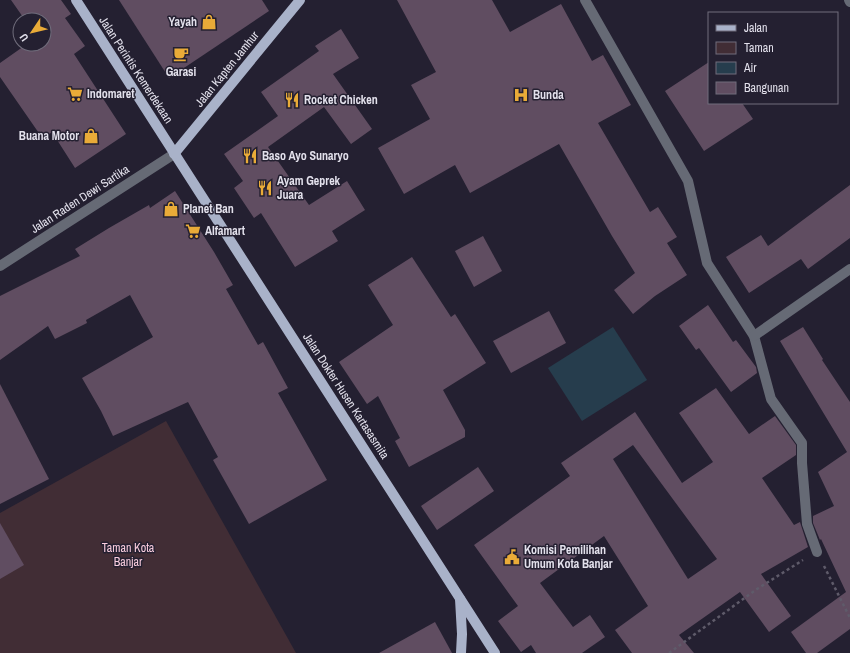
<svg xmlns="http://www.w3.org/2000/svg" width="850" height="653" viewBox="0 0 850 653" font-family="'Archivo Narrow',sans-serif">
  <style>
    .green { fill: #412d35 }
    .water { fill: #263d4d }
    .building { fill: #604d61; fill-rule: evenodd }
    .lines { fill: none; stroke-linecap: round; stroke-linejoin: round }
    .path { stroke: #5f5b6a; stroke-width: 2.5; stroke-dasharray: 3 3; stroke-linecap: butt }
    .minor { stroke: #666a75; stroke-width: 10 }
    .major { stroke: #a9b2c9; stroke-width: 10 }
    .labels { text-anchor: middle; stroke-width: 3; stroke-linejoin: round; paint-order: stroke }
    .poi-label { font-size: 12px; font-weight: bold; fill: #e3e1ec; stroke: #242031; text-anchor: start }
    .street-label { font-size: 12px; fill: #e3e1ec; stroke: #242031 }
    .park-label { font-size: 12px; fill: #facdde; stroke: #242031 }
  </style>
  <rect width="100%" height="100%" fill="#242031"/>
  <!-- green -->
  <path class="green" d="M166,421L296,653H0V513Z"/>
  <!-- water -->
  <path class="water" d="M613,327L647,380L582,421L548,368Z"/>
  <!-- building -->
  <g class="building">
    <path d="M11,0H61L71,14L65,18L85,46L74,54L126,134L75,168L52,132L43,139L0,77V63L27,44H44V20H25Z"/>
    <path d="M119,0H262L269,11L169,78Z"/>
    <path d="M397,0H492L510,32L561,4L592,61L603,55L631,105L598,123L650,212L658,207L677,237L667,243L687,275L655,296L633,314L614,290L635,273L612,236L559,144L470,193L455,165L404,194L378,148L430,119L411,85L436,72Z"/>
    <path d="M341,29L359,58L333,74L372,129L351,144L324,107L268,147L309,205L347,181L365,210L332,231L338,241L295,267L261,213L254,218L234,188L243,181L224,154L278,116L261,92L319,51L315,46Z"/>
    <path d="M709,62V103H742L753,119L704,151L665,91Z"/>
    <path d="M850,185V238L808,269L801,259L749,293L726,257L761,235L768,246Z"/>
    <path d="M175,191L214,252L233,285L226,289L258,345L263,342L288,388L278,393L327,480L249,524L213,460L218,457L188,402L113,436L101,411L82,378L153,337L130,295L86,320L87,323L55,339L48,326L0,360V296L80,256L75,249L109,228L149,205L150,208Z"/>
    <path d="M483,236L502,271L474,287L455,251Z"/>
    <path d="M412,257L451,317L455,314L486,363L443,390L465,430V437L409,467L395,441L400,438L378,396L367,404L339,362L393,325L368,285Z"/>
    <path d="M708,305L733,342L736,340L756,367L757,373L731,392L699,348L696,350L679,326Z"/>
    <path d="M549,311L566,343L511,373L493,341Z"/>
    <path d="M803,327L823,359L822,360L850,402V629L817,653H806L791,632L846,592L821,539L820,540L813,523V516L834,506L818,472L847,452L780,341Z"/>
    <path d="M0,384L49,479L0,504Z"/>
    <path d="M716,388L749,434L775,416L796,445V455L762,478L794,525L800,522L808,547L761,574L791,616L769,632L740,592L679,635L694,653H632L615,630L648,606L604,536L540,583L573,627L590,615L605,637L582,653H536L531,645L521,652L498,621L518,606L474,545L570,476L561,463L635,412L682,483L713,462L679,413ZM633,445L717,559L688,579L613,459Z"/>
    <path d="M478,467L494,491L437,530L421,506Z"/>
    <path d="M0,523L24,565L0,579Z"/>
    <path d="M435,622L452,653H379Z"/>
  </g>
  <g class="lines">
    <!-- path -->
    <g class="path">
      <path d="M824,566L850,618"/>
      <path d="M669,653L757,589L803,560"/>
    </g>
    <!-- minor -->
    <g class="minor">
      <path d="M585,0L688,181L707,263L754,336L771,399L802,443V463L807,524L817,552"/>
      <path d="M849,0L850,2"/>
      <path d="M0,266L174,154"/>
      <path d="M754,336L850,269"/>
    </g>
    <!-- major -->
    <g class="major">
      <path d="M76,0L495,653"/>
      <path d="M174,154L300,0"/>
      <path d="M460,599L462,634L461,653"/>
    </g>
  </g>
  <!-- icons -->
  <defs>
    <g id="shop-bare" transform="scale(1.2)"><path d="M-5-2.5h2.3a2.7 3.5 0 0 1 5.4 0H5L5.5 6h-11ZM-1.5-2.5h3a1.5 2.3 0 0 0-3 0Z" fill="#e9ab38" stroke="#242031" stroke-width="2.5" paint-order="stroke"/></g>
    <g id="cafe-bare" transform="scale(1.2)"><path d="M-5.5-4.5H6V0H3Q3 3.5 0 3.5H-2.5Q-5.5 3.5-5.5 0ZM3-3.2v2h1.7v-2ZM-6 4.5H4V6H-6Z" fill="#e9ab38" stroke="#242031" stroke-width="2.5" paint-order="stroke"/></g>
    <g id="supermarket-bare" transform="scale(1.2)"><path d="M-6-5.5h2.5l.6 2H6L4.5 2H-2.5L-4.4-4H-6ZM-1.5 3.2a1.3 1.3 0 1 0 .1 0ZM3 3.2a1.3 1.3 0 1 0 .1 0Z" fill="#e9ab38" stroke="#242031" stroke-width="2.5" paint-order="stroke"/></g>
    <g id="hospital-bare" transform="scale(1.2)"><path d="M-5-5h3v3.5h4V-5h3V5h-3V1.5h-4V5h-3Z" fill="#e9ab38" stroke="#242031" stroke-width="2.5" paint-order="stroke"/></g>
    <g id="restaurant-bare" transform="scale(1.2)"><path d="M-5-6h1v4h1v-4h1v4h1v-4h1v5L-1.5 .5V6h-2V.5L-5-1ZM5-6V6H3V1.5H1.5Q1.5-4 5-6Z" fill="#e9ab38" stroke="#242031" stroke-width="2.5" paint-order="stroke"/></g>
    <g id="civic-bare" transform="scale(1.2)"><path d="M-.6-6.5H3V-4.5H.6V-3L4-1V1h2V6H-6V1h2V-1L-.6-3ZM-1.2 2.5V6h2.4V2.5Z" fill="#e9ab38" stroke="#242031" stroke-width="2.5" paint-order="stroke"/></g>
  </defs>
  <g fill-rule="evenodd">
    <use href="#shop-bare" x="209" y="22"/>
    <use href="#cafe-bare" x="181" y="54"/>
    <use href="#supermarket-bare" x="75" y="94"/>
    <use href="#hospital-bare" x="521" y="95"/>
    <use href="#restaurant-bare" x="292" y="100"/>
    <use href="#shop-bare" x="91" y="136"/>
    <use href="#restaurant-bare" x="250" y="156"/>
    <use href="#restaurant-bare" x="265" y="188"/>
    <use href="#shop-bare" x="171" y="209"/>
    <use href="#supermarket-bare" x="193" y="231"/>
    <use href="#civic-bare" x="512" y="557"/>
  </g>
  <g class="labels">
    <!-- poi labels -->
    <g class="poi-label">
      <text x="197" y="26" text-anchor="end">Yayah</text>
      <text x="181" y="76" text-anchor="middle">Garasi</text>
      <text x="87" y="98">Indomaret</text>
      <text x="533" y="99">Bunda</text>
      <text x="304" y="104">Rocket Chicken</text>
      <text x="79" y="140" text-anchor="end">Buana Motor</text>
      <text x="262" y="160">Baso Ayo Sunaryo</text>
      <text x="277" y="185">Ayam Geprek<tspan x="277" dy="14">Juara</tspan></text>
      <text x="183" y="213">Planet Ban</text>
      <text x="205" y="235">Alfamart</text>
      <text x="524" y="554">Komisi Pemilihan<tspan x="524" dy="14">Umum Kota Banjar</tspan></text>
    </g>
    <!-- street labels -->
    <g class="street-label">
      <text transform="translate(227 69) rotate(-51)" y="4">Jalan Kapten Jamhur</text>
      <text transform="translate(136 70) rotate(57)" y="4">Jalan Perintis Kemerdekaan</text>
      <text transform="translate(80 199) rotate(-33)" y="4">Jalan Raden Dewi Sartika</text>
      <text transform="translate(346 396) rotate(57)" y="4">Jalan Dokter Husen Kartasasmita</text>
    </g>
    <!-- park labels -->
    <g class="park-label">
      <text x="128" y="552">Taman Kota<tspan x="128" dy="14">Banjar</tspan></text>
    </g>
  </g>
  <!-- legend -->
  <rect x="708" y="12" width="130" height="92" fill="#242031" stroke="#706d7c"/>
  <rect x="716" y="25" width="20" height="6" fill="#a9b2c9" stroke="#706d7c"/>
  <text x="744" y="32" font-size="12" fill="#e3e1ec">Jalan</text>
  <rect x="716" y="42" width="20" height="12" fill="#412d35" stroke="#706d7c"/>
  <text x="744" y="52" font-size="12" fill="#e3e1ec">Taman</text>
  <rect x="716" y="62" width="20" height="12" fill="#263d4d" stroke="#706d7c"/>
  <text x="744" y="72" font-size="12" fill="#e3e1ec">Air</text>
  <rect x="716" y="82" width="20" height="12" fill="#604d61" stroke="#706d7c"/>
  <text x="744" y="92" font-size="12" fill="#e3e1ec">Bangunan</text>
  <!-- north arrow -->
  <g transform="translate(32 32) rotate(235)"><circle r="19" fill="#242031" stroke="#706d7c"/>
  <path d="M0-3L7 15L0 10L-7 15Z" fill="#e9ab38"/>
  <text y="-6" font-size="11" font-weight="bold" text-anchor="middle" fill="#e3e1ec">U</text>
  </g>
</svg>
